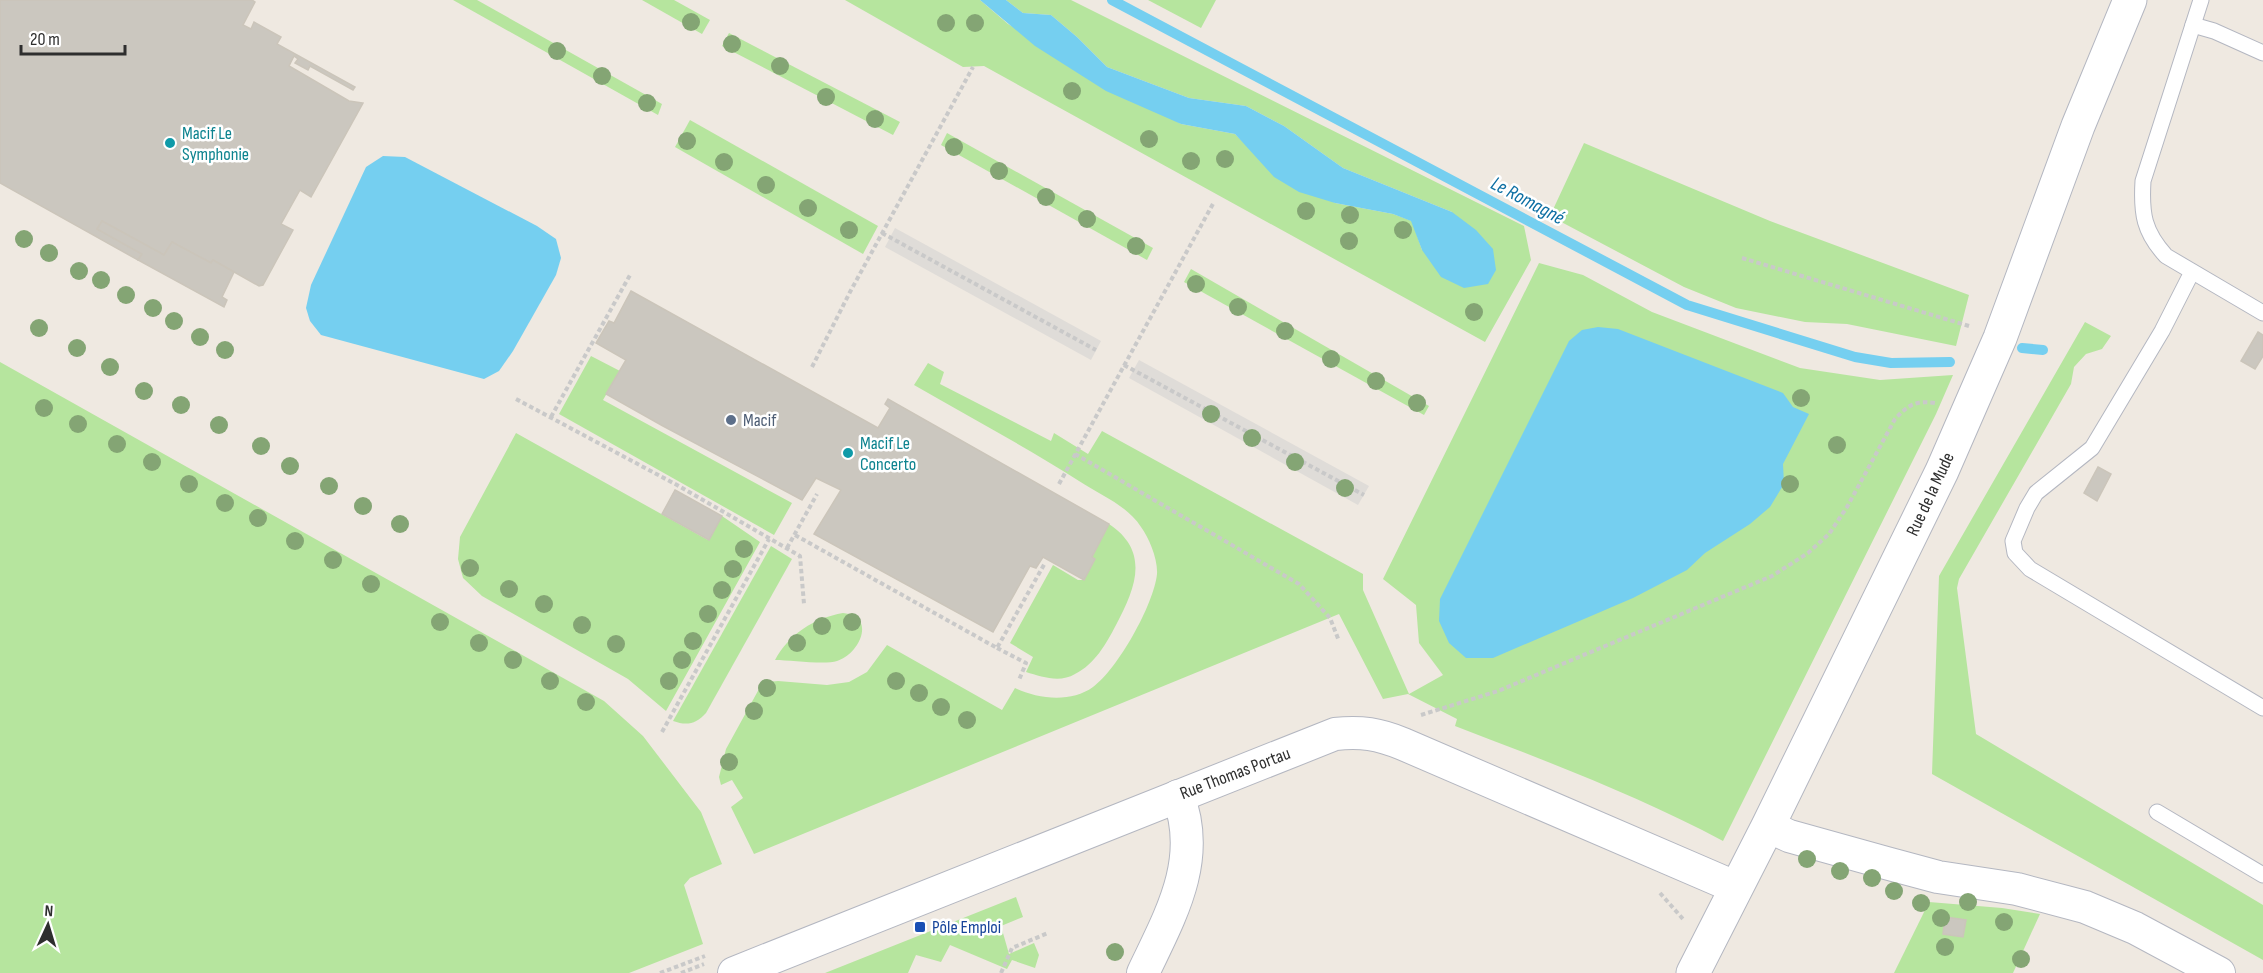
<svg xmlns="http://www.w3.org/2000/svg" width="2263" height="973" viewBox="0 0 2263 973" font-family="'Sofia Sans Condensed',sans-serif">
  <style>
    .green { fill: #b6e59e }
    .plaza { fill: #dfdcd8 }
    .water { fill: #75cff0 }
    .lines { fill: none; stroke-linecap: round; stroke-linejoin: round }
    .stream { stroke: #75cff0; stroke-width: 10 }
    .building { fill: #cbc7bf; stroke: #cbc5ba; stroke-width: 1.5 }
    .service-casing { stroke: #b4b7c1; stroke-width: 17 }
    .minor-casing { stroke: #b4b7c1; stroke-width: 34 }
    .tertiary-casing { stroke: #b4b7c1; stroke-width: 35 }
    .path { stroke: #c9c9c9; stroke-width: 4; stroke-dasharray: 4.5 3; stroke-linecap: butt }
    .service { stroke: #fff; stroke-width: 15 }
    .minor { stroke: #fff; stroke-width: 32 }
    .tertiary { stroke: #fff; stroke-width: 33 }
    .tree { fill: #84a574 }
    .culture-dot { fill: #0f9aa8; stroke: #fff; stroke-width: 2 }
    .service-dot { fill: #5c6f8a; stroke: #fff; stroke-width: 2 }
    .transit-dot { fill: #1a4fb4; stroke: #fff; stroke-width: 2 }
    .labels { text-anchor: middle; stroke-width: 5; stroke-linejoin: round; paint-order: stroke }
    .culture-label { font-size: 18px; fill: #0d838f; stroke: #fff; text-anchor: start }
    .service-label { font-size: 18px; fill: #4e5e75; stroke: #fff; text-anchor: start }
    .street-label { font-size: 18px; fill: #2e2e2e; stroke: #fff }
    .transit-label { font-size: 18px; fill: #164399; stroke: #fff; text-anchor: start }
    .water-label { font-size: 20px; font-style: italic; fill: #0d6fa3; stroke: #fff }
  </style>
  <rect width="100%" height="100%" fill="#efe9e1"/>
  <!-- green -->
  <g class="green">
    <path d="M453,0H477L662,104L658,115Z"/>
    <path d="M642,0H674L710,20L702,34Z"/>
    <path d="M845,0H980L1008,24L1181,124L1235,134L1245,144L1335,203L1393,214L1412,221L1422,250L1452,212L1343,168L1284,126L1246,106L1189,98L1107,67L1077,37L1051,15L1023,13L1006,0H1071L1524,226L1531,260L1485,342L984,66L963,67Z"/>
    <path d="M1148,0H1216L1201,28Z"/>
    <path d="M729,33L900,122L893,135L722,46Z"/>
    <path d="M690,120L878,226L863,254L675,147Z"/>
    <path d="M947,133L1153,248L1147,260L941,145Z"/>
    <path d="M1584,143L1770,221L1969,295L1956,346L1847,324L1805,322L1736,308L1684,287L1550,216Z"/>
    <path d="M1539,263L1583,275L1652,312L1800,368L1880,380L1953,375L1936,414L1723,841C1637,795 1546,761 1455,726L1457,719L1408,694L1383,699L1339,614L754,854L731,807L743,798L732,780L721,785L719,777L726,749L759,689L768,682L778,681L827,685L849,682L867,672L887,645L1002,710L1015,688C1038,699 1071,703 1093,687C1118,669 1154,604 1157,574C1158,559 1149,538 1141,527C1127,505 1100,495 1079,481C1026,447 969,417 914,385L928,363L944,372L940,384L1051,441L1054,433L1088,454L1102,431L1363,574V590L1409,694L1443,675L1419,643L1416,605L1383,579Z"/>
    <path d="M1191,269L1429,406L1424,415L1184,282Z"/>
    <path d="M2085,322L2111,336L2102,349L2086,354L2074,367L2071,384L1959,579L1957,588L1976,734L2263,905V960L1932,774L1939,576Z"/>
    <path d="M591,356L620,371L603,400L792,503L774,535L559,414Z"/>
    <path d="M0,362L604,701L643,736L701,812L722,864L690,878L684,885L703,944L629,973H0Z"/>
    <path d="M516,433L708,540L722,516L760,542L666,711L628,679L482,596L463,578L458,559L460,537Z"/>
    <path d="M1109,524C1151,552 1135,589 1116,625C1106,644 1095,664 1075,674C1060,683 1042,677 1026,672L1033,657L1010,643L1053,565L1078,580H1084L1095,559L1092,557Z"/>
    <path d="M771,546L792,559L706,713C696,724 687,726 673,721Z"/>
    <path d="M843,613C877,616 860,654 837,661C825,665 790,660 775,660C789,634 814,618 843,613Z"/>
    <path d="M1016,897L1023,917L1001,926L1009,954L1034,943L1039,955L1035,968L1012,960L1007,969L950,945L941,962L916,955L908,973H825Z"/>
    <path d="M1929,902L2002,908L2040,914L2013,973H1894Z"/>
  </g>
  <!-- plaza -->
  <g class="plaza">
    <path d="M895,228L1101,341L1091,360L885,247Z"/>
    <path d="M1139,360L1369,486L1358,505L1129,378Z"/>
  </g>
  <!-- water -->
  <g class="water">
    <path d="M980,0H1006L1023,13L1051,15L1077,37L1107,67L1189,98L1246,106L1284,126L1343,168L1452,212L1476,230L1493,249L1496,270L1488,284L1464,288L1441,277L1422,250L1411,221L1393,214L1335,203L1299,192L1274,177L1235,134L1181,124L1106,91L1035,46Z"/>
    <path d="M383,156L405,157L537,226L556,239L561,258L556,275L513,351L499,371L484,379L321,335L310,321L306,308L311,285L366,167Z"/>
    <path d="M1598,327L1618,329L1783,393L1793,407L1809,414L1783,464L1784,484L1770,507L1750,524L1705,553L1687,570L1633,598L1493,658H1466L1449,643L1439,621L1440,599L1569,341L1582,330Z"/>
  </g>
  <g class="lines">
    <!-- stream -->
    <g class="stream">
      <path d="M1112,0L1687,305L1855,357L1891,363L1950,362"/>
      <path d="M2022,348L2043,350"/>
    </g>
  </g>
  <!-- building -->
  <g class="building">
    <path d="M0,0H252L255,2L243,25L251,29L254,22L281,37L277,44L355,87L353,90L310,66L308,70L295,63L298,59L294,56L289,66L349,101L363,103L311,197L300,190L281,224L293,230L263,285L259,286L213,260L211,263L172,242L164,255L102,221L97,229L142,254L138,260L0,183Z"/>
    <path d="M102,221L164,255L172,242L211,263L213,260L234,272L222,297L227,300L224,307L138,260L142,254L97,229Z"/>
    <path d="M631,291L878,428L890,408L885,404L888,399L1109,524L1092,557L1095,559L1084,580L1043,557L1036,568L1030,566L993,632L814,534L841,490L816,478L802,500L663,426L606,394L626,360L596,343L609,321L614,323Z"/>
    <path d="M2258,332L2263,335V356L2255,369L2241,361Z"/>
    <path d="M2098,467L2111,474L2097,501L2084,493Z"/>
    <path d="M675,490L722,516L709,540L662,514Z"/>
    <path d="M1945,917L1966,920L1963,937L1943,934Z"/>
  </g>
  <g class="lines">
    <!-- service casing -->
    <g class="service-casing">
      <g id="service">
        <path d="M2201,0L2143,181C2141,214 2144,232 2166,256L2263,313"/>
        <path d="M2193,25L2214,31L2263,53"/>
        <path d="M2192,272L2162,331L2092,448L2036,493L2027,508L2013,541L2015,553L2030,569L2263,708"/>
        <path d="M2157,812L2263,875"/>
      </g>
    </g>
    <!-- minor casing -->
    <g class="minor-casing">
      <g id="minor">
        <path d="M1768,826L1789,836L1886,863L1938,877L2017,889L2085,907L2135,928L2219,973"/>
        <path d="M734,973L1335,734C1361,731 1379,734 1403,744L1735,887"/>
        <path d="M1143,973C1170,916 1203,860 1178,796"/>
      </g>
    </g>
    <!-- tertiary casing -->
    <g class="tertiary-casing">
      <path id="tertiary" d="M1693,973L1768,826L1942,471L2000,338L2078,126L2130,0"/>
    </g>
    <!-- path -->
    <g class="path">
      <path d="M882,233L1096,350"/>
      <path d="M1742,258L1969,326"/>
      <path d="M1124,365L1364,495"/>
      <path d="M812,367L850,292L973,67"/>
      <path d="M516,399L677,485L800,556L804,604"/>
      <path d="M551,417L630,275"/>
      <path d="M1075,454L1299,584L1330,618L1339,641"/>
      <path d="M1059,484L1214,202"/>
      <path d="M795,535L997,648L1045,563"/>
      <path d="M787,548L817,494"/>
      <path d="M997,648L1026,663L1019,680"/>
      <path d="M1421,715L1498,691L1772,576L1808,553L1829,534L1847,507L1895,419C1908,405 1916,400 1935,403"/>
      <path d="M662,732L769,539"/>
      <path d="M1660,893L1683,919"/>
      <path d="M660,973L705,956"/>
      <path d="M681,973L704,964"/>
      <path d="M1001,973L1012,948L1048,933"/>
    </g>
    <!-- service -->
    <use href="#service" class="service"/>
    <!-- minor -->
    <use href="#minor" class="minor"/>
    <!-- tertiary -->
    <use href="#tertiary" class="tertiary"/>
  </g>
  <!-- trees -->
  <g class="tree">
    <circle cx="691" cy="22" r="9"/>
    <circle cx="946" cy="23" r="9"/>
    <circle cx="975" cy="23" r="9"/>
    <circle cx="732" cy="44" r="9"/>
    <circle cx="557" cy="51" r="9"/>
    <circle cx="780" cy="66" r="9"/>
    <circle cx="602" cy="76" r="9"/>
    <circle cx="1072" cy="91" r="9"/>
    <circle cx="826" cy="97" r="9"/>
    <circle cx="647" cy="103" r="9"/>
    <circle cx="875" cy="119" r="9"/>
    <circle cx="1149" cy="139" r="9"/>
    <circle cx="687" cy="141" r="9"/>
    <circle cx="954" cy="147" r="9"/>
    <circle cx="1225" cy="159" r="9"/>
    <circle cx="1191" cy="161" r="9"/>
    <circle cx="724" cy="162" r="9"/>
    <circle cx="999" cy="171" r="9"/>
    <circle cx="766" cy="185" r="9"/>
    <circle cx="1046" cy="197" r="9"/>
    <circle cx="808" cy="208" r="9"/>
    <circle cx="1306" cy="211" r="9"/>
    <circle cx="1350" cy="215" r="9"/>
    <circle cx="1087" cy="219" r="9"/>
    <circle cx="849" cy="230" r="9"/>
    <circle cx="1403" cy="230" r="9"/>
    <circle cx="24" cy="239" r="9"/>
    <circle cx="1349" cy="241" r="9"/>
    <circle cx="1136" cy="246" r="9"/>
    <circle cx="49" cy="253" r="9"/>
    <circle cx="79" cy="271" r="9"/>
    <circle cx="101" cy="280" r="9"/>
    <circle cx="1196" cy="284" r="9"/>
    <circle cx="126" cy="295" r="9"/>
    <circle cx="1238" cy="307" r="9"/>
    <circle cx="153" cy="308" r="9"/>
    <circle cx="1474" cy="312" r="9"/>
    <circle cx="174" cy="321" r="9"/>
    <circle cx="39" cy="328" r="9"/>
    <circle cx="1285" cy="331" r="9"/>
    <circle cx="200" cy="337" r="9"/>
    <circle cx="77" cy="348" r="9"/>
    <circle cx="225" cy="350" r="9"/>
    <circle cx="1331" cy="359" r="9"/>
    <circle cx="110" cy="367" r="9"/>
    <circle cx="1376" cy="381" r="9"/>
    <circle cx="144" cy="391" r="9"/>
    <circle cx="1801" cy="398" r="9"/>
    <circle cx="1417" cy="403" r="9"/>
    <circle cx="181" cy="405" r="9"/>
    <circle cx="44" cy="408" r="9"/>
    <circle cx="1211" cy="414" r="9"/>
    <circle cx="78" cy="424" r="9"/>
    <circle cx="219" cy="425" r="9"/>
    <circle cx="1252" cy="438" r="9"/>
    <circle cx="117" cy="444" r="9"/>
    <circle cx="1837" cy="445" r="9"/>
    <circle cx="261" cy="446" r="9"/>
    <circle cx="152" cy="462" r="9"/>
    <circle cx="1295" cy="462" r="9"/>
    <circle cx="290" cy="466" r="9"/>
    <circle cx="189" cy="484" r="9"/>
    <circle cx="1790" cy="484" r="9"/>
    <circle cx="329" cy="486" r="9"/>
    <circle cx="1345" cy="488" r="9"/>
    <circle cx="225" cy="503" r="9"/>
    <circle cx="363" cy="506" r="9"/>
    <circle cx="258" cy="518" r="9"/>
    <circle cx="400" cy="524" r="9"/>
    <circle cx="295" cy="541" r="9"/>
    <circle cx="744" cy="549" r="9"/>
    <circle cx="333" cy="560" r="9"/>
    <circle cx="470" cy="568" r="9"/>
    <circle cx="733" cy="569" r="9"/>
    <circle cx="371" cy="584" r="9"/>
    <circle cx="509" cy="589" r="9"/>
    <circle cx="722" cy="590" r="9"/>
    <circle cx="544" cy="604" r="9"/>
    <circle cx="708" cy="614" r="9"/>
    <circle cx="440" cy="622" r="9"/>
    <circle cx="852" cy="622" r="9"/>
    <circle cx="582" cy="625" r="9"/>
    <circle cx="822" cy="626" r="9"/>
    <circle cx="693" cy="641" r="9"/>
    <circle cx="479" cy="643" r="9"/>
    <circle cx="797" cy="643" r="9"/>
    <circle cx="616" cy="644" r="9"/>
    <circle cx="513" cy="660" r="9"/>
    <circle cx="682" cy="660" r="9"/>
    <circle cx="550" cy="681" r="9"/>
    <circle cx="669" cy="681" r="9"/>
    <circle cx="896" cy="681" r="9"/>
    <circle cx="767" cy="688" r="9"/>
    <circle cx="919" cy="693" r="9"/>
    <circle cx="586" cy="702" r="9"/>
    <circle cx="941" cy="707" r="9"/>
    <circle cx="754" cy="711" r="9"/>
    <circle cx="967" cy="720" r="9"/>
    <circle cx="729" cy="762" r="9"/>
    <circle cx="1807" cy="859" r="9"/>
    <circle cx="1840" cy="871" r="9"/>
    <circle cx="1872" cy="878" r="9"/>
    <circle cx="1894" cy="891" r="9"/>
    <circle cx="1968" cy="902" r="9"/>
    <circle cx="1921" cy="903" r="9"/>
    <circle cx="1941" cy="918" r="9"/>
    <circle cx="2004" cy="922" r="9"/>
    <circle cx="1945" cy="947" r="9"/>
    <circle cx="1115" cy="952" r="9"/>
    <circle cx="2021" cy="959" r="9"/>
  </g>
  <!-- markers -->
  <g class="culture-dot">
    <circle cx="170" cy="143" r="6"/>
    <circle cx="848" cy="453" r="6"/>
  </g>
  <circle class="service-dot" cx="731" cy="420" r="6"/>
  <rect class="transit-dot" x="914" y="921" width="12" height="12" rx="3"/>
  <g class="labels">
    <!-- culture labels -->
    <g class="culture-label">
      <text x="182" y="139">Macif Le<tspan x="182" dy="21">Symphonie</tspan></text>
      <text x="860" y="449">Macif Le<tspan x="860" dy="21">Concerto</tspan></text>
    </g>
    <!-- service labels -->
    <g class="service-label">
      <text x="743" y="426">Macif</text>
    </g>
    <!-- street labels -->
    <g class="street-label">
      <text transform="translate(1930 494) rotate(-65)" y="6">Rue de la Mude</text>
      <text transform="translate(1235 773) rotate(-21)" y="6">Rue Thomas Portau</text>
    </g>
    <!-- transit labels -->
    <g class="transit-label">
      <text x="932" y="933">Pôle Emploi</text>
    </g>
    <!-- water labels -->
    <g class="water-label">
      <text transform="translate(1528 200) rotate(28)" y="7">Le Romagné</text>
    </g>
  </g>
  <!-- north arrow -->
  <g transform="translate(48 925) rotate(4)" stroke="#ffffff" stroke-width="4.5" paint-order="stroke">
  <path d="M0-4.5L10 22L0 15L-10 22Z" fill="#2e2e2e"/>
  <text y="-9" font-size="16" font-weight="bold" text-anchor="middle" fill="#2e2e2e">N</text>
  </g>
  <!-- scale -->
  <path d="M21 45v9h104v-9" fill="none" stroke="#2e2e2e" stroke-width="3"/>
  <text x="30" y="45" font-size="18" fill="#2e2e2e" stroke="#ffffff" stroke-width="4.5" paint-order="stroke">20 m</text>
</svg>
